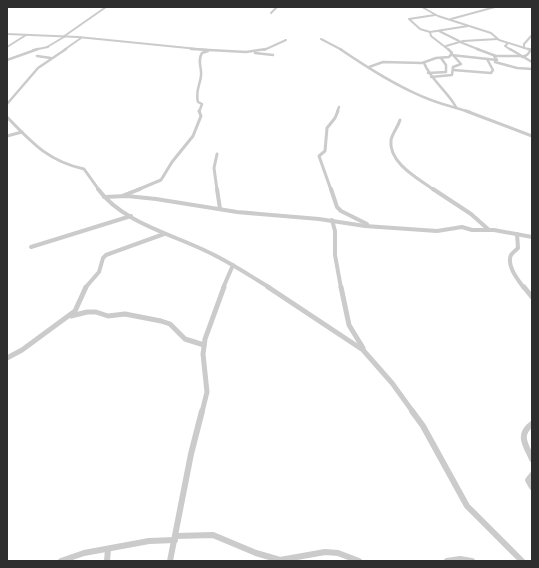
<svg xmlns="http://www.w3.org/2000/svg" width="539" height="568" viewBox="0 0 539 568" font-family="Lato,sans-serif">
  <style>
    .lines { fill: none; stroke-linecap: round; stroke-linejoin: round }
    .street-far5 { stroke: #cbcbcb; stroke-width: 2 }
    .street-far4 { stroke: #cbcbcb; stroke-width: 2.5 }
    .street-far3 { stroke: #cbcbcb; stroke-width: 3 }
    .street-far2 { stroke: #cbcbcb; stroke-width: 4 }
    .street-far1 { stroke: #cbcbcb; stroke-width: 5 }
    .street { stroke: #cbcbcb; stroke-width: 6 }
  </style>
  <rect width="100%" height="100%" fill="#fff"/>
  <g class="lines">
    <!-- street-far5 -->
    <g class="street-far5">
      <path d="M422,7L438,16L491,33L499,40L531,50"/>
      <path d="M271,13L277,7"/>
      <path d="M451,19L495,7"/>
      <path d="M439,31L459,41"/>
      <path d="M430,32L420,29L409,19L435,15"/>
      <path d="M7,34L78,37L208,50"/>
      <path d="M63,37L106,7"/>
      <path d="M321,39L342,50"/>
      <path d="M460,42L480,50"/>
      <path d="M508,43L505,46L511,50"/>
      <path d="M446,46L463,41L498,39"/>
      <path d="M7,47L26,35"/>
      <path d="M47,47L64,37"/>
      <path d="M524,48V44L532,35"/>
      <path d="M33,50L48,47"/>
      <path d="M64,50L81,38"/>
      <path d="M264,50L286,40"/>
      <path d="M449,50L431,36L430,32L468,26"/>
    </g>
    <!-- street-far4 -->
    <g class="street-far4">
      <path d="M191,49L246,52L266,49"/>
      <path d="M340,49C368,68 399,88 431,100C444,105 457,108 470,112"/>
      <path d="M477,49L496,56H520"/>
      <path d="M510,49L532,62"/>
      <path d="M528,49L532,50"/>
      <path d="M255,53L273,55"/>
      <path d="M451,55L497,60L494,56"/>
      <path d="M37,56L51,58"/>
      <path d="M522,57L527,55L531,50"/>
      <path d="M7,60L38,49"/>
      <path d="M495,62L517,68L532,69"/>
      <path d="M424,63C431,80 447,91 456,107"/>
      <path d="M369,67L383,62L422,63L436,58L449,57L452,53L448,49"/>
      <path d="M453,70L491,73L493,70L487,59"/>
      <path d="M428,73L446,72V65L441,58"/>
      <path d="M431,77L452,75L453,67L461,64L453,55"/>
      <path d="M7,104L38,68L66,49"/>
      <path d="M199,112L202,104L198,102C195,92 200,85 201,76C202,67 197,61 202,53L208,51"/>
      <path d="M337,112L339,107"/>
    </g>
    <!-- street-far3 -->
    <g class="street-far3">
      <path d="M466,111L532,136"/>
      <path d="M7,117C32,143 48,161 84,169L99,190"/>
      <path d="M400,120C398,127 393,132 391,140C388,163 419,179 434,190"/>
      <path d="M7,136L22,132"/>
      <path d="M137,190L161,180L172,162L193,136L201,116L199,111"/>
      <path d="M217,190L214,168L217,154"/>
      <path d="M331,190L319,156L325,151L327,128L335,118L338,111"/>
    </g>
    <!-- street-far2 -->
    <g class="street-far2">
      <path d="M98,189C122,222 171,234 206,251C228,261 249,275 270,288"/>
      <path d="M217,189L220,209"/>
      <path d="M331,189L337,207L341,211L367,224"/>
      <path d="M433,189L471,214L489,230"/>
      <path d="M122,196L140,189"/>
      <path d="M104,197L127,196L156,199L237,212L319,219L365,226L437,231L462,227L472,230H494L532,237"/>
      <path d="M332,220L335,231V255L341,288"/>
      <path d="M517,234L518,248C516,250 512,253 511,255C506,266 519,281 524,288"/>
      <path d="M31,247L131,216"/>
      <path d="M85,288L99,272L103,258L106,255L164,234"/>
      <path d="M223,288L233,265"/>
    </g>
    <!-- street-far1 -->
    <g class="street-far1">
      <path d="M268,287L363,350L392,383L413,412"/>
      <path d="M341,287L349,325L363,348"/>
      <path d="M524,287L532,297"/>
      <path d="M71,316L87,312H96L108,316L125,314L161,321L170,324L185,339L204,345"/>
      <path d="M7,358L22,350L75,311L86,287"/>
      <path d="M202,412L207,392L203,354L205,339L224,287"/>
    </g>
    <!-- street -->
    <g class="street">
      <path d="M412,411L423,426L467,506L522,561"/>
      <path d="M532,424C517,435 526,445 532,459"/>
      <path d="M532,475L528,480L532,487"/>
      <path d="M176,536L213,535L256,553L280,560L325,552L338,553L359,561"/>
      <path d="M61,561L84,553L149,541L175,540"/>
      <path d="M107,561L108,549"/>
      <path d="M170,561L191,454L202,411"/>
      <path d="M447,561L460,559L472,561"/>
    </g>
  </g>
  <!-- border -->
  <rect width="539" height="568" fill="none" stroke="#2e2e2e" stroke-width="16"/>
</svg>
